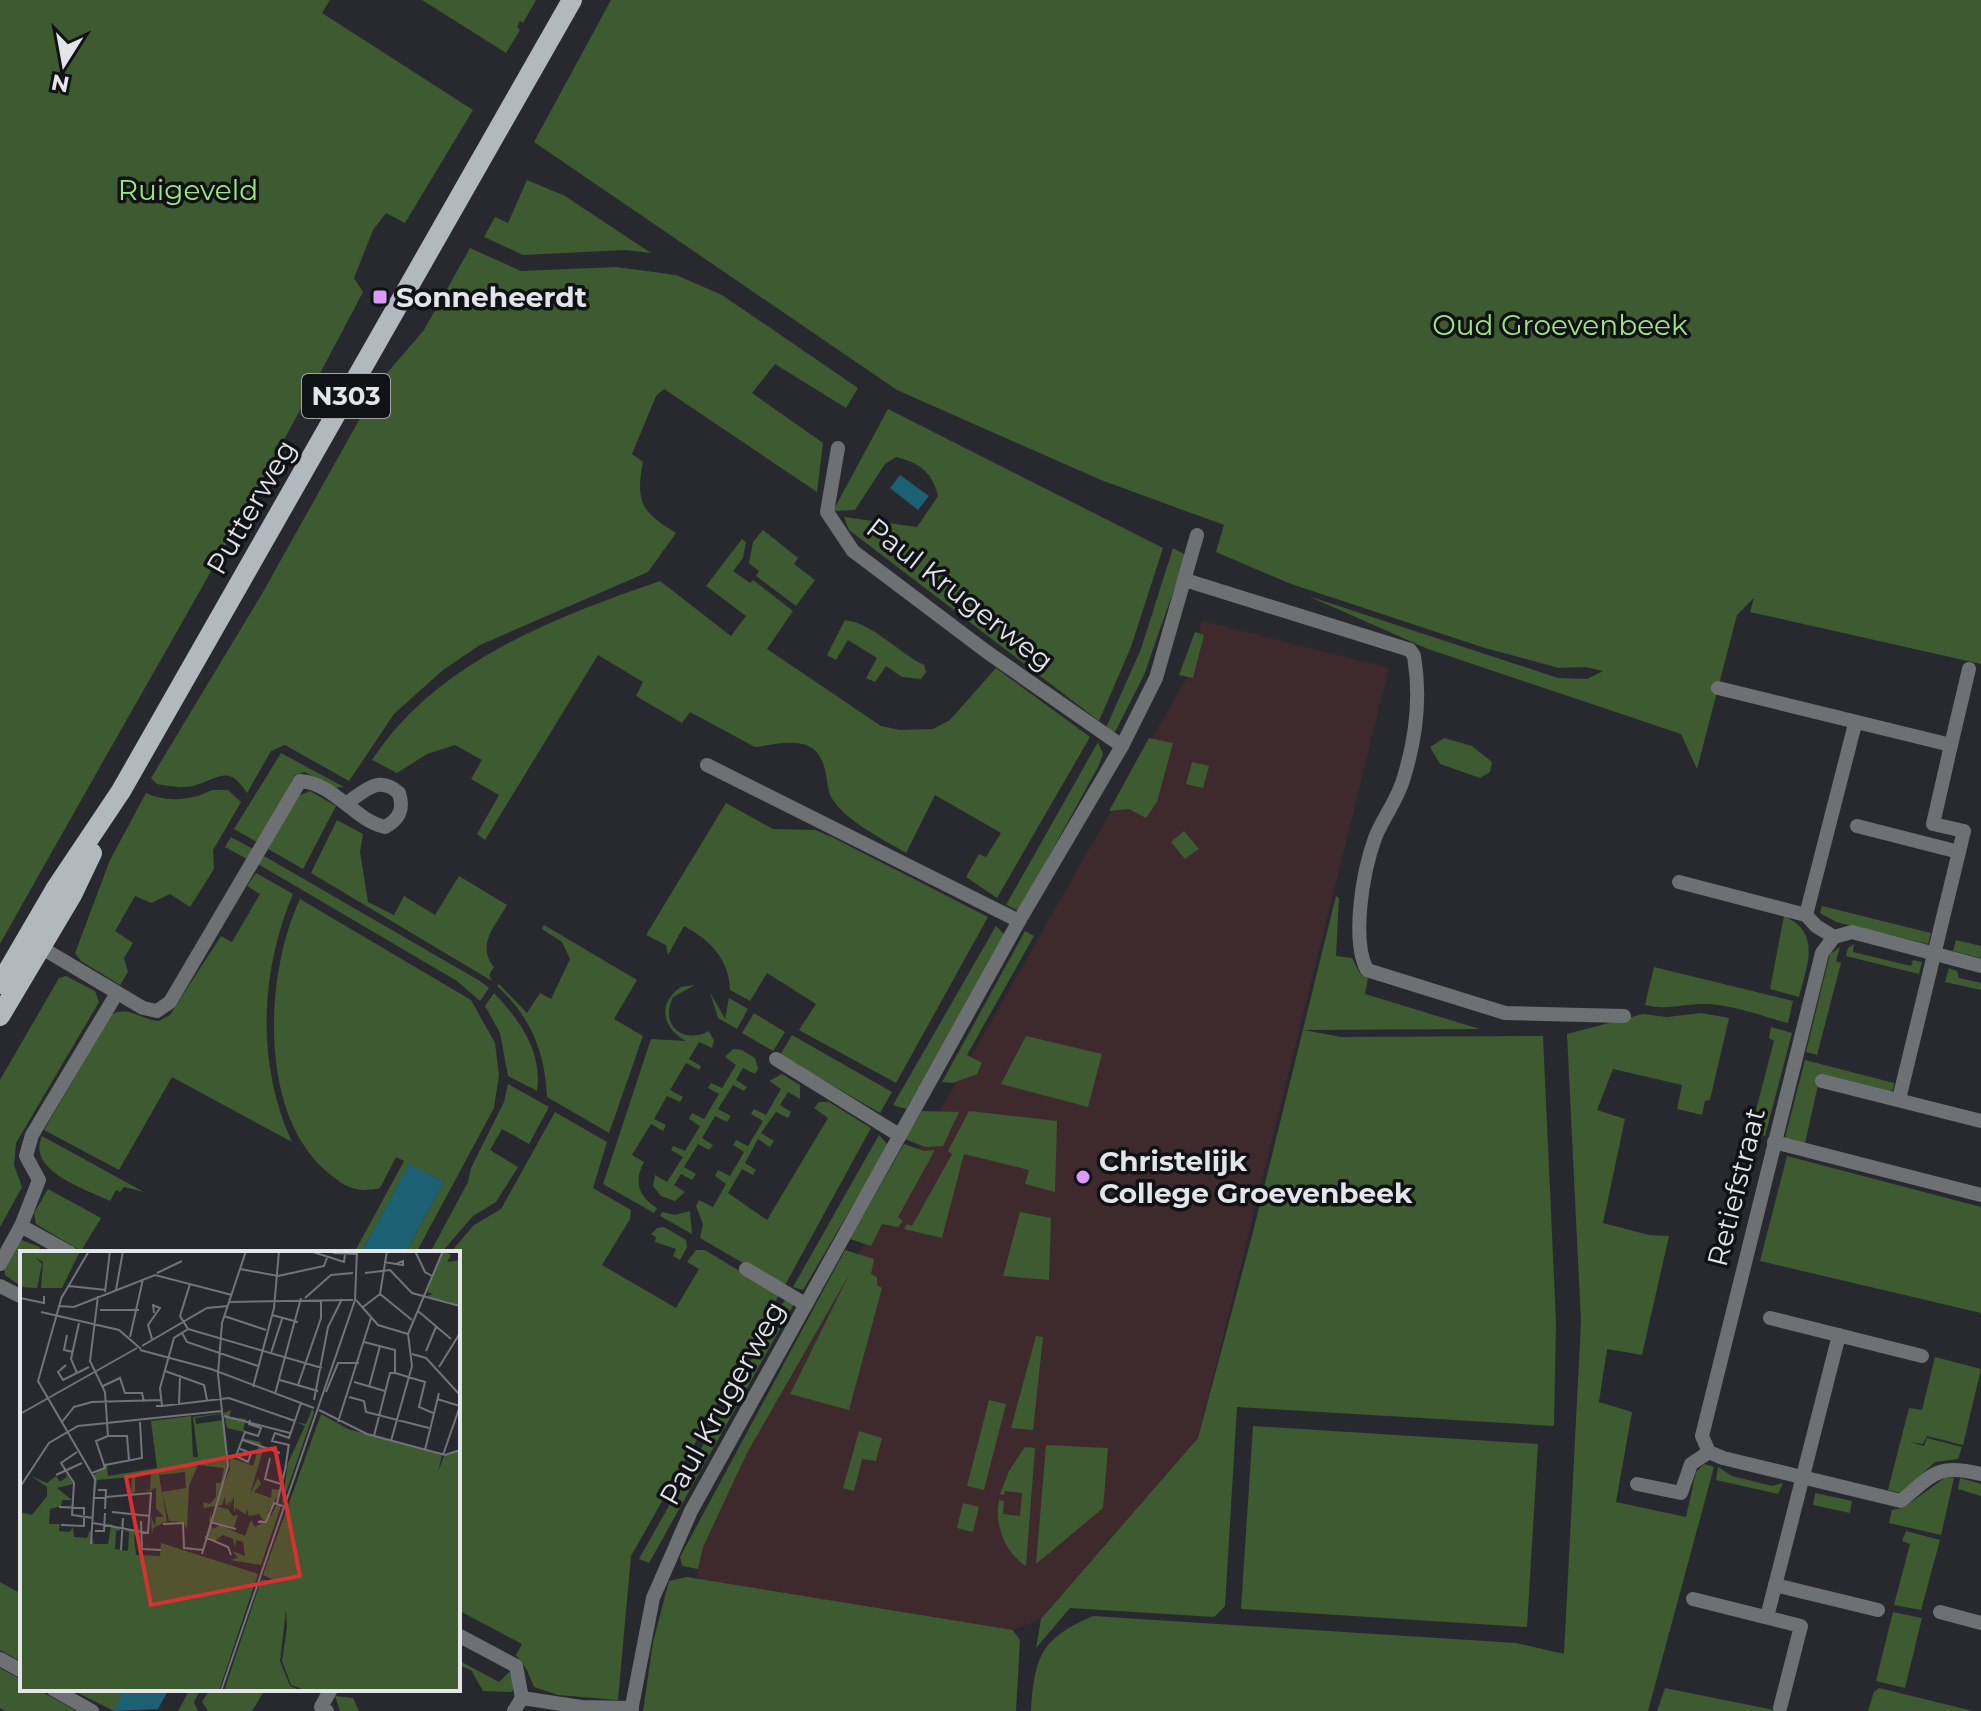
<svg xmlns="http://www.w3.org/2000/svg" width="1981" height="1711" viewBox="0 0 1981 1711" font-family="Montserrat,sans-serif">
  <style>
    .education { fill: #3e2a2d }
    .green { fill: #3d5a31 }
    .water { fill: #1c6173 }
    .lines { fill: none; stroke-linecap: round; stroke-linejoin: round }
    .street { stroke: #6d7173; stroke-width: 14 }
    .primary { stroke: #b2b9be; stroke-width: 20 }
    .poi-dot { fill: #da9af7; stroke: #111215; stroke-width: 3 }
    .labels { text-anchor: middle; stroke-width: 7; stroke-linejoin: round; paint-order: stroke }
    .shield { fill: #111215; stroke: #a4a6a9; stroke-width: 2 }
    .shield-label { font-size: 26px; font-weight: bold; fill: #e3e5e9 }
    .park-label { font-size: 28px; fill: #9fe580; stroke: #111215 }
    .poi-label { font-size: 28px; font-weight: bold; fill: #e3e5e9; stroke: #111215; text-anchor: start }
    .street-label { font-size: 28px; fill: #e3e5e9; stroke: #111215 }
    .inset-road { fill: none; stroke: #727479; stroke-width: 2 }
    .view { fill: #d73132; fill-opacity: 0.15; stroke: #d73132; stroke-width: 4 }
    .inset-edge { fill: none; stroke: #e3e5e9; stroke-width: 4 }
  </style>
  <rect width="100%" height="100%" fill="#27292f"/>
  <!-- education -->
  <path class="education" d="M1202,621L1389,668L1198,1438L1041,1619L1013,1630L696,1580L702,1547L746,1452L1187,677Z"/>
  <!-- green -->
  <g class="green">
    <path d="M0,0H330L322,13L473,110L405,223L386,213L373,230L354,278L363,292C248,513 121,727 0,944Z"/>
    <path d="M422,0H536L523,23L520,21L517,27L520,30L506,53Z"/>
    <path d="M611,0H1981V664L1750,612L1754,598L1737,615L1697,769L1681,734L1428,649L1308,596L1558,678L1587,679L1603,671L1585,667L1559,668L1485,648L1291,584L1216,552L1224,525L1101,480L897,390L534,142Z"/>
    <path d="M527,180L565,196L651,253L625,250L523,255L484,237L495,217L508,223Z"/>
    <path d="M470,248L521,271L616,267L676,275L722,295L858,388L846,408L775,364L752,393L823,443L817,492L664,389L656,396L632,454L643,462C635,503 642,512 676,533L648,572L480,645L443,670L394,714L349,781L285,745L271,751L247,793C229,765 221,777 196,785C187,789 167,786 157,784L151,778L263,592L382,379L424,330Z"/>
    <path d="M888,409L1163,548L1131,647L1099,721L849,530L844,517L917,527L938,496C932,471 919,463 896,457L885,464L855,510L833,511Z"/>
    <path d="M763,530L798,558L794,564L815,580L796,606L756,576L759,571L749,563L753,542Z"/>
    <path d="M742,539L746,542L743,558L733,571L750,583L753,580L793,611L767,649L881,726L900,730L933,729L950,720L996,668L1090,737L997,898L966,877L979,854L986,857L1001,833L935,795L906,853C882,838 846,822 831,797C827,789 827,775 824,766C814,733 781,744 755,747L690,712L682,723L636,696L643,682L598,655L485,840L477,834L499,795L471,779L482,760L455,745L427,754L397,773L372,760C436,662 553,618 660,581L731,636L746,616L706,586Z"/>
    <path d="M1173,548L1186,555L1144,675L1115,732L1105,730L1141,649Z"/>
    <path d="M845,620C874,624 897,652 924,665L926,672L921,679L902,677L886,666L875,682L866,678L877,658L848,640L836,660L827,655Z"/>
    <path d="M1195,632L1204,635L1193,678L1179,675Z"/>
    <path d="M1149,738L1173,743L1157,802L1146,818L1129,809L1109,811Z"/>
    <path d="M1444,738L1472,746L1492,762L1490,772L1480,778L1440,764L1430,747Z"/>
    <path d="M1098,742L1103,754L1099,765L1019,911L1006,905Z"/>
    <path d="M281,753L344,787L333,788L305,772L295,775L257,842L234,829Z"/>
    <path d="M1192,762L1209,766L1203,788L1186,784Z"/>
    <path d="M212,790H228L241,802L213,850L214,869L190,907L170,894L151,903L135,896L115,931L133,943L124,958L128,972L120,985L81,961L75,953L110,860L146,793C167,803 193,800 212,790Z"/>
    <path d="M310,791L336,806L303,869L268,849L298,796Z"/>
    <path d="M726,803L773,829L815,830L832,837L988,917L896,1083L799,1030L816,1004L767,973L750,1001L730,990C729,959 710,940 684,926L668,955L666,945L646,935Z"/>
    <path d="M337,820L363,834L360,852L368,902L394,915L404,896L435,915L459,876L507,905C495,926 476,945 494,967L489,975L492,981L311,873Z"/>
    <path d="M1184,831L1199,849L1185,859L1171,842Z"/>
    <path d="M231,837L253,849L247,859L225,847Z"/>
    <path d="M264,856L480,981L489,988L480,1001L457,981L258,864Z"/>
    <path d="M256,873L293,894C260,972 256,1064 292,1142L172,1077L119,1170L44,1130L111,1015C127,1005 142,1020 159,1021L170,1015L221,936L232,942L260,894L247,886Z"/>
    <path d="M1336,896L1339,898L1336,956L1352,958L1361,975L1368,978L1365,994L1480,1029L1304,1030L1341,1037L1543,1036L1556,1322L1554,1426L1237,1407L1225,1606L1214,1617L1070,1608L1036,1648L1041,1619L1198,1438L1253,1232Z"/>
    <path d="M300,899L471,1000L495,1043L499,1075L494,1108L416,1253H405L444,1182L409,1165L361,1253H354L404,1161L396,1157L380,1188C356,1194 343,1186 325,1170C258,1111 265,973 300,899Z"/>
    <path d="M1822,906L1931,933L1928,944L1836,922L1820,913Z"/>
    <path d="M1784,916C1822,933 1807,965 1799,997L1770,989Z"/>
    <path d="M544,925L637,980L614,1019L643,1036L609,1133L547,1097C545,1052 531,1017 497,986L499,984L527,1013L540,993L551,999L570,959L562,942L542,929Z"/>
    <path d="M996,926L1005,935L906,1109L893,1105Z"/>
    <path d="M1025,931L1034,936L967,1055L982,1063L977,1074L953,1083L942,1082Z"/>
    <path d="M1956,940L1981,946V958L1953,951Z"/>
    <path d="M1854,944L1853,952L1911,966L1913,960L1922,962L1919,974L1846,956L1848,948Z"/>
    <path d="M1840,947L1836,961L1841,963L1817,1055L1806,1052L1830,954Z"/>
    <path d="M1654,967L1793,1001L1788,1023C1761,1016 1729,1003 1701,1004C1680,1005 1666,1010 1645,1005Z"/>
    <path d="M1949,968L1957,971L1959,978L1981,983V990L1945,982Z"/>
    <path d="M66,976L95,991L99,1002L16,1143L14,1165L22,1187L0,1227V1080L59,978Z"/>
    <path d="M695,985L673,997C659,1025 683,1045 709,1031L714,1041L712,1048L699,1042L689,1059L701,1066L699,1070L686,1063L670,1090L683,1097L680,1102L667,1096L654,1119L666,1125L663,1131L651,1124L632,1155L644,1162C633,1182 639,1197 657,1208L654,1213L603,1184L651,1039L686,1041C662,1028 657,1003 681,987Z"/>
    <path d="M710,992L725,1019L729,998L748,1009L737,1029L718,1018Z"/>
    <path d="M494,993C519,1019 543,1052 537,1091L508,1076L500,1033L485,1006Z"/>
    <path d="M754,1013L785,1032L773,1051L742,1033Z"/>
    <path d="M1701,1013L1729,1018L1710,1100L1705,1101L1702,1115L1677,1109L1682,1085L1613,1069L1597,1110L1625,1119L1603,1223L1649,1235L1669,1236L1642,1355L1607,1349L1599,1402L1632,1412L1616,1502L1686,1517L1696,1472L1704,1464L1714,1467L1648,1711H1031C1035,1656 1040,1639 1093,1616L1516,1643L1564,1654L1581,1322L1567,1034L1643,1014L1667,1017Z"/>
    <path d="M1771,1027L1792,1033L1765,1136L1750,1133L1774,1041L1769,1038Z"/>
    <path d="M792,1035L892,1092L880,1113L780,1055Z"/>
    <path d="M1026,1036L1102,1054L1088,1107L1001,1084Z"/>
    <path d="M733,1049L742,1050L755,1058L758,1069L755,1074L743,1068L736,1080L747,1087L744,1091L733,1085L718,1109L731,1116L727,1122L715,1116L702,1138L713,1145L709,1150L698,1144L684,1167L696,1174L692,1180L681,1174L674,1185L685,1192L675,1201L661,1196L653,1186L655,1175L667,1182L683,1157L671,1150L673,1146L685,1151L700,1126L689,1119L692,1113L704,1119L719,1094L708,1088L711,1083L722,1088L736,1065L725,1057Z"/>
    <path d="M1805,1060L1894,1083L1893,1090L1885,1092L1820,1076L1805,1143L1785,1138Z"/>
    <path d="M782,1074L800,1085V1099L788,1092L780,1105L791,1112L788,1118L776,1112L761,1133L774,1141L770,1147L758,1139L745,1163L756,1170L753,1175L742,1169L728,1193L767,1220L828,1118L814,1108L819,1102H829L871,1128L784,1287L700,1238L703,1224L696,1206L699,1200L713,1207L726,1184L715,1176L718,1170L730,1176L744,1152L733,1145L736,1140L748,1146L763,1121L751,1114L754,1109L766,1115L781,1089L769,1081Z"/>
    <path d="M508,1084L549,1107L529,1144L502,1129L490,1150L518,1167L496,1202L473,1216L441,1253L431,1251L468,1182L471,1168L504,1102Z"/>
    <path d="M922,1111L959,1112L943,1146L925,1147L905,1139Z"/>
    <path d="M969,1111L1057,1121L1055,1192L1025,1184L1029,1170L964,1154L942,1238L904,1229L907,1224L912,1226L952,1154L948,1151Z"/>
    <path d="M555,1112L607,1142L593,1188L631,1210L630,1219L602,1265L676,1308L699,1269L687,1262L696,1250H705L779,1295L631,1556L618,1700L558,1695L534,1687L527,1670L516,1655L522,1644L458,1610V1253H450L474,1225L501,1209Z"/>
    <path d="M879,1135L888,1145L803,1290L793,1287Z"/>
    <path d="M42,1136L144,1192L124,1187L120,1192L116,1190L110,1201C86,1189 26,1171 42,1136Z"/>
    <path d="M904,1144L924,1151L935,1150L898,1217L903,1221L898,1227L882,1224L871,1246L850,1239Z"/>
    <path d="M1787,1156L1981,1207V1313L1760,1261Z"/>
    <path d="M48,1189L101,1218L81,1251L36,1224L34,1213Z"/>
    <path d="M690,1211L692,1234L660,1216L662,1212L675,1215Z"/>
    <path d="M1020,1212L1051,1218L1049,1280L1003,1276Z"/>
    <path d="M664,1227L686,1240L687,1247L680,1260L673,1256L676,1249L655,1242L656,1237L651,1234L657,1228Z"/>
    <path d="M19,1239L40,1247L38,1253H22V1287L5,1275L4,1266Z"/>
    <path d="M845,1250L874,1259L871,1274L877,1277V1285L882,1288L849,1410L790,1394L849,1275L747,1453L703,1547L698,1569L682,1566L680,1557Z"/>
    <path d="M786,1298L795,1302L649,1563L639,1559Z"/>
    <path d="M1036,1336L1043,1337L1033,1430L1011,1428Z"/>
    <path d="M1935,1357L1981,1369L1963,1445L1927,1436L1923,1444L1909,1442L1924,1446L1927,1438L1962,1447L1958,1459L1935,1462L1901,1493L1888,1490L1909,1408L1922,1410Z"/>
    <path d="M989,1400L1006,1404L984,1490L967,1486Z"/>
    <path d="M1253,1426L1538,1444L1527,1627L1241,1609Z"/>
    <path d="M859,1431L882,1438L876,1461L862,1459L854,1491L843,1488Z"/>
    <path d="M1046,1445L1108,1448L1103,1508L1036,1564Z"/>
    <path d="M1025,1447L1035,1448L1026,1566C1005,1553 994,1524 999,1500L1004,1501L1003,1514L1020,1516L1022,1493L1005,1491L1004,1495L1000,1494L1009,1471Z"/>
    <path d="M1718,1467L1732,1476L1772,1486L1783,1483L1778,1494L1716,1480Z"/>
    <path d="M1946,1477L1954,1478L1941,1535L1889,1523L1892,1510L1903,1508Z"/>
    <path d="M1960,1478L1981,1484V1496L1958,1489Z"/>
    <path d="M1815,1493L1852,1501L1850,1513L1813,1505Z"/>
    <path d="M963,1503L979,1507L973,1532L957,1528Z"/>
    <path d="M1906,1531L1940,1540L1921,1610L1894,1605L1910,1544L1902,1541Z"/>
    <path d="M687,1577L1013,1630L1020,1640L1016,1711H643L653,1642L669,1581Z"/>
    <path d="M0,1582L20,1593L22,1590V1662L0,1650Z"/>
    <path d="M1893,1612L1922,1618L1905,1688L1876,1681Z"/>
    <path d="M458,1660L499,1682L509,1672L515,1684L512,1692L483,1691L471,1670L458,1665Z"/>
    <path d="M0,1668L22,1680V1689H37L77,1711H5L0,1708Z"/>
    <path d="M1665,1688L1779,1711H1657Z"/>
    <path d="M1879,1688L1973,1711H1868L1874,1692Z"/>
    <path d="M70,1689H126L114,1711Z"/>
    <path d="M190,1689H201L194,1702L198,1711H178Z"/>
    <path d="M210,1689H256L263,1693L252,1711H208L202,1702Z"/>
    <path d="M335,1696L353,1698L359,1711H340Z"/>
  </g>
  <!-- water -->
  <g class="water">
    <path d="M900,475L929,496L918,510L890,488Z"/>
    <path d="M409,1164L444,1182L405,1253H361Z"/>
    <path d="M125,1689H169L158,1709L114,1711Z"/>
  </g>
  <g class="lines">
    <!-- street -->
    <g class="street">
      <path d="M838,448L827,512L853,551L987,652L1122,746"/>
      <path d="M1185,580L1410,650L1414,656C1421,697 1416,738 1404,777C1398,800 1383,817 1375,838C1363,871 1351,939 1367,970L1505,1013L1624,1016"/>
      <path d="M1718,688L1951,745L1933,824L1964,831L1899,1099"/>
      <path d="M1951,745L1969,669"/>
      <path d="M707,765L1019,921"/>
      <path d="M1857,826L1959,852"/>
      <path d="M1679,882L1806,915L1816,926L1834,937"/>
      <path d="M1806,915L1855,724"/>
      <path d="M42,948L143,1008L157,1011L170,1002L300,781C334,783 354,820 385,827C400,819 404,809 399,793C379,775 366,790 347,803"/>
      <path d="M1981,966L1852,932L1834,937L1822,953L1702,1436L1709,1452L1723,1458L1901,1501C1933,1474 1938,1463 1981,1474"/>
      <path d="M776,1059L899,1135"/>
      <path d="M1822,1081L1981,1121"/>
      <path d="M1774,1142L1981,1195"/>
      <path d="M21,1226L70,1253"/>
      <path d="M0,1264L21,1226L39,1180L26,1156L32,1135L117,993"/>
      <path d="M746,1269L805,1304"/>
      <path d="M0,1286L22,1297"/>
      <path d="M1770,1318L1922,1356"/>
      <path d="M1637,1484L1681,1493L1691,1464L1709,1452"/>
      <path d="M1775,1585L1878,1610"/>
      <path d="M1693,1599L1801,1626L1780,1708"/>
      <path d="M1940,1612L1981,1623"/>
      <path d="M1767,1617L1839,1335"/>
      <path d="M458,1635L516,1666L522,1698"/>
      <path d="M0,1659L22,1671"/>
      <path d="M53,1689L92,1711"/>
      <path d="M327,1711L321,1707L331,1689"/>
      <path d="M514,1711L522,1698L581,1707L632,1708"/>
      <path d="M631,1711L653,1598L691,1511L1019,921L1122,746L1156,678L1197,535"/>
    </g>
    <!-- primary -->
    <g class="primary">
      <path d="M0,984L56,888L121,791L572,0"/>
      <path d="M0,1016L72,895L92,853"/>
    </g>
  </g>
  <!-- markers -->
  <g class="poi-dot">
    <rect x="372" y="289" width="16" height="16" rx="4"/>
    <circle cx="1083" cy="1177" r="8"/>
  </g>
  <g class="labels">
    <!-- shield labels -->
    <rect class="shield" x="302" y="374" width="88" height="44" rx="6"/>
    <g class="shield-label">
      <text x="346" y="405">N303</text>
    </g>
    <!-- park labels -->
    <g class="park-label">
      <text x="188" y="200">Ruigeveld</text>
      <text x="1560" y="335">Oud Groevenbeek</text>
    </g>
    <!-- poi labels -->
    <g class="poi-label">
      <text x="396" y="307">Sonneheerdt</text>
      <text x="1099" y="1171">Christelijk<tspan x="1099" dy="32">College Groevenbeek</tspan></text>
    </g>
    <!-- street labels -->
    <g class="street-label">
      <text transform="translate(251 507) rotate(-60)" y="10">Putterweg</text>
      <text transform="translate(960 594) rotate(38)" y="10">Paul Krugerweg</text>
      <text transform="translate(1736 1187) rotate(-76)" y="10">Retiefstraat</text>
      <text transform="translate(722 1403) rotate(-61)" y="10">Paul Krugerweg</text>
    </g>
  </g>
  <!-- overview -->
  <g transform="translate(20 1251)">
    <rect width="440" height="440" fill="#27292f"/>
    <path d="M0,0L7,2L60,0L42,37H21L23,11L15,6L22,13L17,37L0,36ZM423,0L431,4L427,11L440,9V54L407,45L413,43L407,41ZM292,158L294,161L292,167L262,253L268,212L285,175L276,171L286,173ZM211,159L209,166L226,168L223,178L225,179L223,187L240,191L243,199L230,243L238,227L241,233L234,241L251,247L252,238L261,239L248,261L251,265L257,253L261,255L241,314L210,309L218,307L212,300L225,305L223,291L216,289L215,297L213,288L203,284L195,290L186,285L190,272L193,278L200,274L225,285L231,269L235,276L244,271L239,263L229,265L226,257V264L216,257H215V260L214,261V246L208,258L213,265L218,264L214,276L189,270L191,259V269L196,255L208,258L211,248L206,256L205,245L202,254L184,257L183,251L190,253L196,246V232H201L204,217L178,214L169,235L167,278L163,271L149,270L142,241L166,237L165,221L139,224L147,270L133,277L132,283L131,266L135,275L136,266H144L136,257V236L130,240H124L130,239L131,223H115V252V241L112,243L106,242H111L112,226L77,229L75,245L74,224L86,214L92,213L87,215L88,225L137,217L131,170L171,165L173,206H178L173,166L203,162V168L200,163L175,167L176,173L204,169L207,215L199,245L210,217L209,206L233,215L239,195L223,189L222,188L224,181L207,177L204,162ZM301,163L328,178L422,204L418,221L424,205L440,199V440H287L271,434L262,410L267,376L266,359L260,410L270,435L282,440H204L241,329L256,330L243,324ZM45,221L53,233L37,237L52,249H42L41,255L30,258L29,273H40L39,280L50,281L53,276L54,286L67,287L70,279L74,293H88L91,275L85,273H91L101,279L96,280L95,298L108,300L109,281L103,280L109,279L119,282L114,284L116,304L140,305L141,292L238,323L199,440H0V261L12,264L27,245V236L11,225L27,232L36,225L40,231L47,226Z" fill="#3d5a31"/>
    <path class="inset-road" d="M290,0L324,11L325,4M395,0L405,21L412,25M313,2L337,3M364,11L376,13L383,14V10L376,13M220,18L258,25L304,15L307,7M137,22L162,10M345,22L370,19L392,42L440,55M49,35L86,39M96,39L103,0M85,41L90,0M360,43L392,69M42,45L18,130L75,228L71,293M78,45L70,110L85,141L88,185H107L109,209M42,46L69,0M0,47L24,52V45M285,47L311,24L333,22M336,49L358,74L388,83M210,51L333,49M38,55L54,56L135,24L212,44M343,56L360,43L367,0M80,59H119M398,60L431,88M21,61L99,79L121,98M252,64L278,71M204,65L246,79M168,78L302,117M162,82L167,91L238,115M47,84L44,99L53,101M110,86L123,28M132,88L128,74L140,57L133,54L134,62M344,91L375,99V122L405,131L399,156L413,162M122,95L187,57L208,55M120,99L191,118M406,100L416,76M251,102L262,68M392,103L406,107L440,144M419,116L440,82M41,118L46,114L38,121L43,129L69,116M191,118L294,157M145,120L184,134L187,149M57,122L51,108L59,72M260,129L298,140M334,131L365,140M278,134L301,67V49M83,135L100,127L105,142H122L124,151M233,136L254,57L259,0M349,136L360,95M306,141L318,112H339M255,143L281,47M329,146L344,150L346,161L409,177M417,148L440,155M294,149L308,76L322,48M159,153L160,124M136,155H142L140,137L154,87L168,78L160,65L170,33M142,155L209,147L275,170M299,159L347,183L425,204L440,199M0,163L117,97M204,165L270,182M42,171L54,156L72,151L142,149M318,171L351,67M354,185L370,122H374M223,189L260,202M371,190L392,115L388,83L423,0M269,194L252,190L255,182L269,187L281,152M405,199L419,142M57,201L41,212L54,232L52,264L73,267M423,204L440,155M216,205L228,211L231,202L220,198M208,206L216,205L225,181L238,185L241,177L229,173L230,169M250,207L245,228L261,233M85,214L122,207L120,171M266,215L265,219L269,193M72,222L85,217L76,190L88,185M36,224L62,212M0,236L29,192L58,175L202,160M78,239H86L85,258M257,252L265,219M39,256L64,257V264M92,261L130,265M121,270L122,298L141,299M242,270L238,271H246L254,252L263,255M190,271L216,278M73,272L128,282L131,242L74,247M143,273L163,272L164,297L183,299M41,274L64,275V266M75,280H84L85,262M185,286L208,296L211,304M101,299L103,267M182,303L208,215L198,123L202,72L226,0M201,440L335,49L337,0"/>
    <path class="view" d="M255,197L280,325L131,354L106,226Z"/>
    <rect width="440" height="440" class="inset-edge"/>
  </g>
  <!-- north arrow -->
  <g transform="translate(64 64) rotate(191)" stroke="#111215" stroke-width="6" paint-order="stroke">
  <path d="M0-6L14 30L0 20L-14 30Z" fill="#e3e5e9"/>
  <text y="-12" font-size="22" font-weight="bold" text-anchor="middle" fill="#e3e5e9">N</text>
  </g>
</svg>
